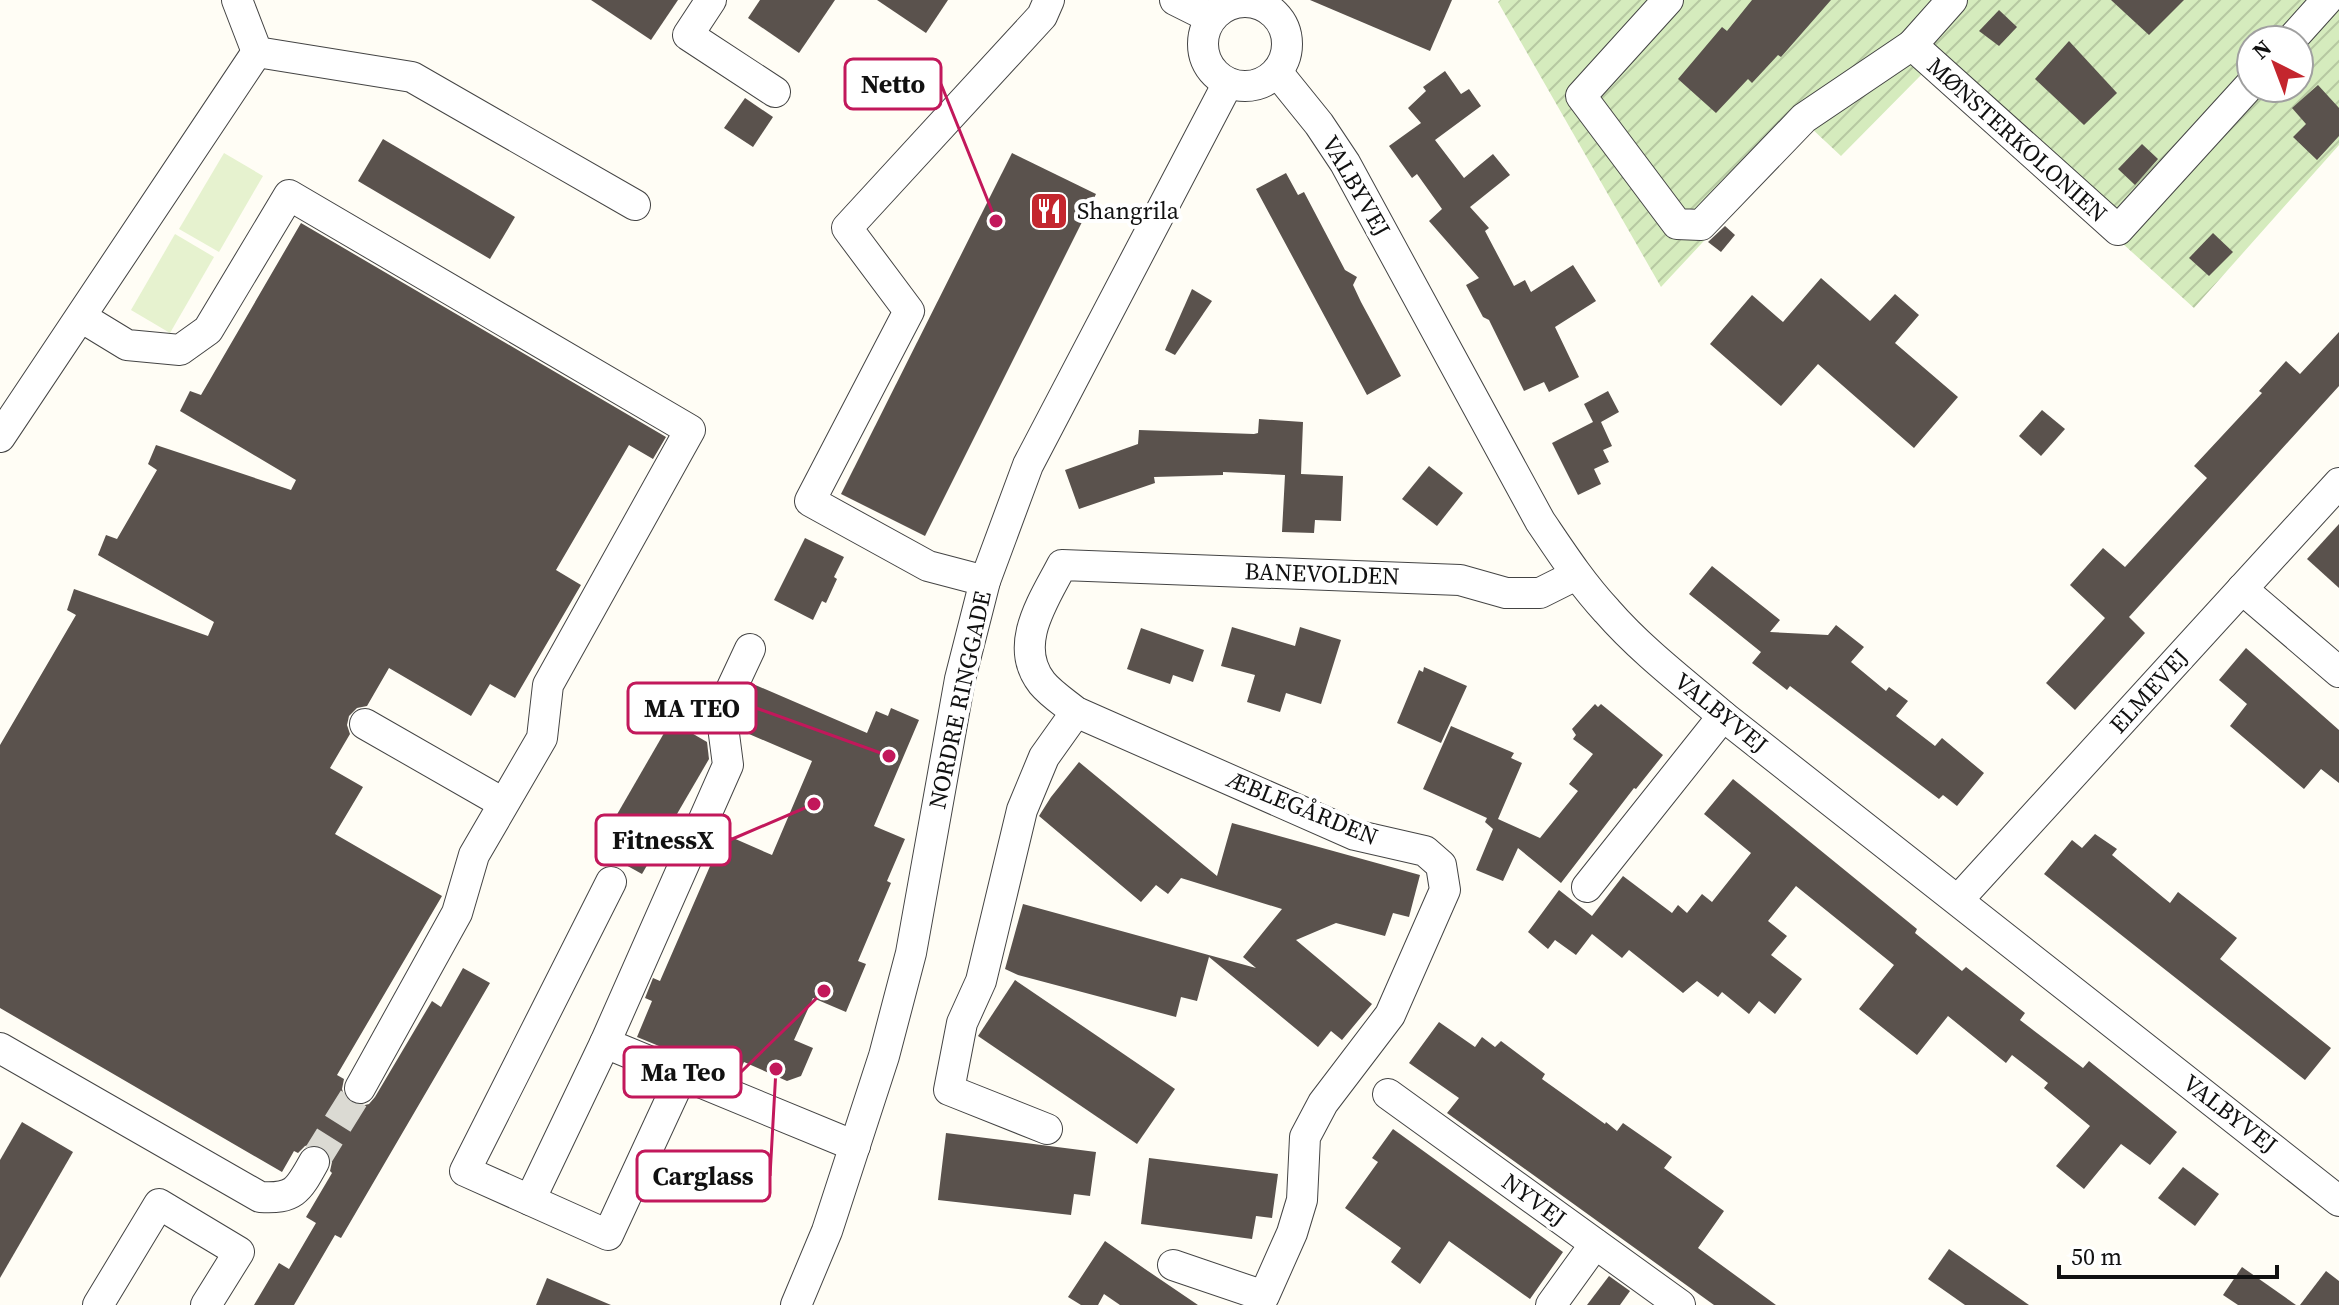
<svg xmlns="http://www.w3.org/2000/svg" width="2339" height="1305" viewBox="0 0 2339 1305" font-family="'Source Serif 4',serif">
  <style>
    .garden { fill: url(#garden-furrows); fill-rule: evenodd }
    .pitch { fill: #e6f2cf }
    .building { fill: #5a524d }
    .lines { fill: none; stroke-linecap: round; stroke-linejoin: round }
    .minor-tunnel { stroke: #dbdad3; stroke-width: 30; stroke-dasharray: 30 15; stroke-linecap: butt }
    .minor-casing { stroke: #444; stroke-width: 32 }
    .minor { stroke: #fff; stroke-width: 30 }
    .labels { text-anchor: middle; stroke-width: 8; stroke-linejoin: round; paint-order: stroke }
    .street-label { font-size: 24px; fill: #111; stroke: #fff }
    .poi-label { font-size: 24px; fill: #111; stroke: #fff; text-anchor: start }
    .leader { fill: none; stroke: #c2185b; stroke-width: 3 }
    .callout-dot { fill: #c2185b; stroke: #fff; stroke-width: 3 }
    .callout { fill: #fff; stroke: #c2185b; stroke-width: 3 }
    .callout-label { font-size: 26px; text-anchor: middle; font-weight: bold; fill: #111 }
  </style>
  <defs>
    <pattern id="garden-furrows" width="10" height="10" patternUnits="userSpaceOnUse" patternTransform="scale(2)"><rect width="10" height="10" fill="#d5ebbd"/><path d="M-1 1l2-2M0 10L10 0M9 11l2-2" fill="none" stroke="#b6c8a1"/></pattern>
  </defs>
  <rect width="100%" height="100%" fill="#fffdf5"/>
  <!-- garden -->
  <path class="garden" d="M1500,0H2339V145L2194,308L1928,68L1841,156L1810,127L1661,287L1498,2ZM2251,40H2299V88H2251Z"/>
  <!-- pitch -->
  <g class="pitch">
    <path d="M224,153L263,176L219,252L179,229Z"/>
    <path d="M175,234L214,257L170,333L131,310Z"/>
  </g>
  <!-- building -->
  <g class="building">
    <path d="M591,0H678L651,40Z"/>
    <path d="M760,0H835L799,53L748,18Z"/>
    <path d="M877,0H948L926,33Z"/>
    <path d="M1310,0H1452L1430,51Z"/>
    <path d="M1752,0H1831L1781,57L1778,55L1752,83L1748,79L1716,113L1678,79L1722,27L1727,31Z"/>
    <path d="M2111,0H2184L2149,35Z"/>
    <path d="M1999,10L2017,27L1999,46L1979,31Z"/>
    <path d="M2069,41L2117,93L2084,125L2035,79Z"/>
    <path d="M1445,71L1461,94L1469,89L1481,106L1435,140L1464,178L1493,154L1510,175L1470,207L1489,228L1485,231L1514,286L1525,280L1531,292L1573,265L1596,301L1555,327L1579,377L1549,392L1544,382L1524,391L1489,320L1483,317L1466,285L1479,278L1429,221L1442,209L1417,174L1412,178L1389,146L1421,123L1408,108L1426,91L1423,87Z"/>
    <path d="M2318,85L2339,108V136L2317,160L2293,137L2306,124L2292,108Z"/>
    <path d="M745,98L773,117L753,147L724,128Z"/>
    <path d="M383,139L515,217L490,259L358,181Z"/>
    <path d="M2142,144L2158,159L2135,185L2118,169Z"/>
    <path d="M1012,153L1096,194L925,536L841,494Z"/>
    <path d="M1286,173L1298,195L1304,192L1345,270L1357,277L1353,285L1361,302L1401,376L1367,395L1256,189Z"/>
    <path d="M301,223L666,437L653,459L629,445L556,570L581,585L515,698L490,684L471,716L389,668L367,706L357,708L349,716L347,725L350,734L330,768L363,787L335,834L442,896L337,1075L344,1079L342,1089L345,1098L352,1104L361,1106L369,1104L375,1097L432,1001L441,1007L463,968L490,983L341,1238L335,1235L294,1305H254L279,1263L289,1269L316,1223L306,1217L332,1173L330,1171L332,1162L330,1153L323,1147L314,1144L305,1146L298,1153L294,1151L282,1172L0,1008V745L76,615L67,610L74,589L208,636L214,622L98,555L106,535L117,539L157,470L148,464L156,445L291,490L296,480L180,411L190,391L201,395Z"/>
    <path d="M1725,226L1735,235L1721,252L1708,242Z"/>
    <path d="M2213,233L2233,252L2209,276L2189,258Z"/>
    <path d="M1821,278L1870,321L1895,294L1919,315L1895,343L1958,397L1914,448L1818,364L1781,406L1710,344L1752,295L1783,322Z"/>
    <path d="M1192,289L1212,301L1175,355L1165,350Z"/>
    <path d="M2339,332V386L2129,617L2145,633L2075,710L2046,683L2105,618L2070,585L2103,548L2125,567L2207,478L2194,466L2262,393L2259,391L2286,361L2300,374Z"/>
    <path d="M1608,391L1619,412L1601,422L1612,446L1603,450L1609,462L1594,469L1601,484L1578,495L1552,443L1593,422L1584,404Z"/>
    <path d="M2042,410L2065,429L2041,456L2019,436Z"/>
    <path d="M1259,419L1303,422L1301,474L1343,476L1341,521L1315,520L1314,533L1282,532L1285,475L1223,472V475L1154,477L1155,483L1079,509L1065,470L1138,444L1139,430L1254,434L1258,433Z"/>
    <path d="M1429,466L1463,493L1437,526L1402,499Z"/>
    <path d="M2339,524V588L2307,559Z"/>
    <path d="M805,538L844,557L834,577L837,579L826,603L822,601L813,620L774,600Z"/>
    <path d="M1712,566L1780,620L1770,632L1828,635L1836,625L1864,647L1851,662L1886,691L1889,687L1908,701L1896,716L1935,746L1942,738L1984,773L1957,806L1943,795L1939,799L1790,686L1787,690L1752,663L1761,652L1689,594Z"/>
    <path d="M1232,627L1295,646L1300,627L1341,640L1321,704L1286,693L1280,712L1247,702L1255,675L1221,666Z"/>
    <path d="M1141,628L1204,650L1193,682L1173,675L1170,684L1127,669Z"/>
    <path d="M2246,648L2339,730V783L2321,769L2304,789L2230,726L2247,704L2219,680Z"/>
    <path d="M1424,667L1467,686L1441,743L1397,723L1419,670L1423,672Z"/>
    <path d="M753,684L867,733L876,711L888,716L891,708L919,720L874,826L905,839L887,881L891,883L858,961L866,964L846,1012L813,998L794,1040L813,1048L801,1076L787,1081L744,1062L737,1078L637,1037L652,1001L645,998L653,978L660,981L724,834L772,855L812,761L742,731L740,714Z"/>
    <path d="M1595,704L1598,707L1601,704L1663,755L1636,789L1634,788L1561,883L1518,848L1503,881L1476,870L1493,829L1485,822L1487,818L1423,789L1451,726L1514,753L1511,758L1522,763L1498,819L1540,838L1578,791L1569,784L1593,754L1573,739L1576,735L1572,729Z"/>
    <path d="M671,721L707,742L709,759L642,874L597,849Z"/>
    <path d="M1079,762L1217,876L1232,823L1420,875L1409,917L1393,913L1385,936L1336,923L1296,940L1372,1004L1342,1040L1331,1031L1318,1047L1209,957L1197,1001L1181,997L1176,1017L1018,975L1005,969L1023,904L1256,968L1243,957L1282,909L1181,878L1168,894L1156,885L1141,902L1039,816L1051,797Z"/>
    <path d="M1733,779L1917,929L1915,933L1962,971L1966,967L2025,1013L2020,1020L2083,1068L2089,1061L2177,1132L2150,1165L2121,1144L2084,1189L2056,1166L2090,1126L2044,1088L2048,1083L2012,1055L2006,1063L1948,1016L1917,1055L1859,1009L1894,965L1796,886L1768,921L1787,936L1771,955L1802,979L1775,1014L1759,1001L1749,1014L1722,992L1718,997L1697,981L1683,993L1629,950L1622,958L1592,934L1576,955L1555,940L1548,949L1528,932L1559,890L1592,916L1623,876L1672,913L1678,905L1687,913L1702,894L1712,902L1751,853L1704,814Z"/>
    <path d="M2095,834L2117,849L2112,855L2170,903L2178,892L2237,938L2220,959L2331,1048L2305,1080L2044,874L2072,840L2082,848Z"/>
    <path d="M1015,980L1175,1089L1137,1144L978,1036Z"/>
    <path d="M1439,1022L1475,1047L1482,1037L1495,1047L1501,1041L1545,1074L1542,1079L1605,1124L1606,1122L1617,1131L1623,1123L1672,1157L1664,1168L1724,1211L1698,1248L1776,1305H1714L1447,1113L1459,1098L1409,1063Z"/>
    <path d="M22,1122L73,1152L0,1278V1160Z"/>
    <path d="M1393,1129L1563,1252L1530,1299L1449,1241L1420,1284L1391,1262L1401,1248L1345,1208L1378,1162L1372,1158Z"/>
    <path d="M946,1133L1096,1152L1090,1196L1074,1194L1071,1215L938,1200Z"/>
    <path d="M1149,1158L1278,1174L1272,1218L1256,1216L1252,1239L1141,1224Z"/>
    <path d="M2183,1167L2219,1194L2195,1226L2158,1198Z"/>
    <path d="M1105,1241L1145,1269L1198,1305H1120L1104,1294L1098,1305H1081L1068,1297Z"/>
    <path d="M1949,1249L2029,1305H1965L1928,1279Z"/>
    <path d="M2242,1267L2296,1305H2238L2223,1295Z"/>
    <path d="M2326,1271L2339,1281V1305H2300Z"/>
    <path d="M1609,1276L1630,1291L1620,1305H1587Z"/>
    <path d="M547,1278L611,1305H536Z"/>
  </g>
  <g class="lines">
    <!-- minor-tunnel -->
    <path class="minor-tunnel" d="M314,1162L360,1088"/>
    <!-- minor casing -->
    <g class="minor-casing">
      <g id="minor">
        <path d="M237,0L257,52L412,77L635,205"/>
        <path d="M711,0L688,35L775,92"/>
        <path d="M1175,0L1211,18"/>
        <path d="M1668,0L1581,96L1677,224L1701,225L1804,118L1912,45"/>
        <path d="M1952,0L1912,45L2118,230L2251,84"/>
        <circle cx="1245" cy="44" r="42"/>
        <path d="M2291,40L2327,0"/>
        <path d="M1277,72L1319,124L1345,163L1540,521C1561,552 1581,583 1607,611C1641,650 1683,682 1723,716L2339,1201"/>
        <path d="M81,317L127,345L180,350L208,330L289,195L690,430L548,685L542,738L474,855L457,913L360,1088"/>
        <path d="M0,437L257,52"/>
        <path d="M985,581L928,566L810,501L909,311L847,228L1042,16L1049,0"/>
        <path d="M2242,589L2339,672"/>
        <path d="M750,649L721,711L728,765L605,1043L855,1146"/>
        <path d="M365,724L503,803"/>
        <path d="M611,882L465,1171L608,1235L682,1075"/>
        <path d="M1587,887L1723,716"/>
        <path d="M1958,900L2339,483"/>
        <path d="M0,1048L260,1197C294,1199 298,1191 314,1162"/>
        <path d="M1388,1094L1680,1305"/>
        <path d="M1047,1129L949,1090L962,1023L981,981L1022,810L1044,757L1076,712"/>
        <path d="M530,1200L605,1043"/>
        <path d="M1173,1265L1264,1296L1292,1233L1302,1200L1305,1137L1323,1103L1390,1015L1445,890L1441,865L1425,851L1355,835L1076,712C1065,703 1051,694 1042,683C1012,645 1044,600 1062,565L1460,580L1506,593H1540L1576,575"/>
        <path d="M98,1305L159,1204L239,1252L206,1305"/>
        <path d="M796,1305L827,1231L884,1056L911,953L960,679L985,581L1028,465L1228,83"/>
        <path d="M1551,1305L1595,1244"/>
      </g>
    </g>
    <!-- minor -->
    <use href="#minor" class="minor"/>
  </g>
  <!-- icons -->
  <defs>
    <g id="restaurant-square" transform="scale(2)"><rect x="-9" y="-9" width="18" height="18" rx="4" fill="#c4262e" stroke="#fff"/><path d="M-5-6h1v4h1v-4h1v4h1v-4h1v5L-1.5 .5V6h-2V.5L-5-1ZM5-6V6H3V1.5H1.5Q1.5-4 5-6Z" fill="#fff"/></g>
  </defs>
  <g fill-rule="evenodd">
    <use href="#restaurant-square" x="1049" y="211"/>
  </g>
  <g class="labels">
    <!-- street labels -->
    <g class="street-label">
      <text transform="translate(2017 140) rotate(42)" y="8">MØNSTERKOLONIEN</text>
      <text transform="translate(1356 186) rotate(60)" y="8">VALBYVEJ</text>
      <text transform="translate(1322 574) rotate(2)" y="8">BANEVOLDEN</text>
      <text transform="translate(2149 691) rotate(-48)" y="8">ELMEVEJ</text>
      <text transform="translate(960 700) rotate(-78)" y="8">NORDRE RINGGADE</text>
      <text transform="translate(1721 713) rotate(39)" y="8">VALBYVEJ</text>
      <text transform="translate(1302 808) rotate(22)" y="8">ÆBLEGÅRDEN</text>
      <text transform="translate(2230 1114) rotate(38)" y="8">VALBYVEJ</text>
      <text transform="translate(1534 1200) rotate(36)" y="8">NYVEJ</text>
    </g>
    <!-- poi labels -->
    <g class="poi-label">
      <text x="1077" y="219">Shangrila</text>
    </g>
  </g>
  <!-- callouts -->
  <path class="leader" d="M996 221L941 84M889 756L756 708M814 804L730 840M824 991L741 1072M776 1069L770 1176"/>
  <g class="callout-dot">
    <circle cx="996" cy="221" r="8"/>
    <circle cx="889" cy="756" r="8"/>
    <circle cx="814" cy="804" r="8"/>
    <circle cx="824" cy="991" r="8"/>
    <circle cx="776" cy="1069" r="8"/>
  </g>
  <g class="callout">
    <rect x="845" y="59" width="96" height="50" rx="8"/>
    <rect x="628" y="683" width="128" height="50" rx="8"/>
    <rect x="596" y="815" width="134" height="50" rx="8"/>
    <rect x="624" y="1047" width="117" height="50" rx="8"/>
    <rect x="637" y="1151" width="133" height="50" rx="8"/>
  </g>
  <g class="callout-label">
    <text x="893" y="93">Netto</text>
    <text x="692" y="717">MA TEO</text>
    <text x="663" y="849">FitnessX</text>
    <text x="683" y="1081">Ma Teo</text>
    <text x="703" y="1185">Carglass</text>
  </g>
  <!-- north arrow -->
  <g transform="translate(2275 64) rotate(318)"><circle r="38" fill="#ffffff" stroke="#a0a0a0" stroke-width="2"/>
  <path d="M0-6L14 30L0 20L-14 30Z" fill="#c4262e"/>
  <text y="-12" font-size="22" font-weight="bold" text-anchor="middle" fill="#111111">N</text>
  </g>
  <!-- scale -->
  <path d="M2059 1265v12h218v-12" fill="none" stroke="#111111" stroke-width="4"/>
  <text x="2071" y="1265" font-size="24" fill="#111111" stroke="#ffffff" stroke-width="6" paint-order="stroke">50 m</text>
</svg>
